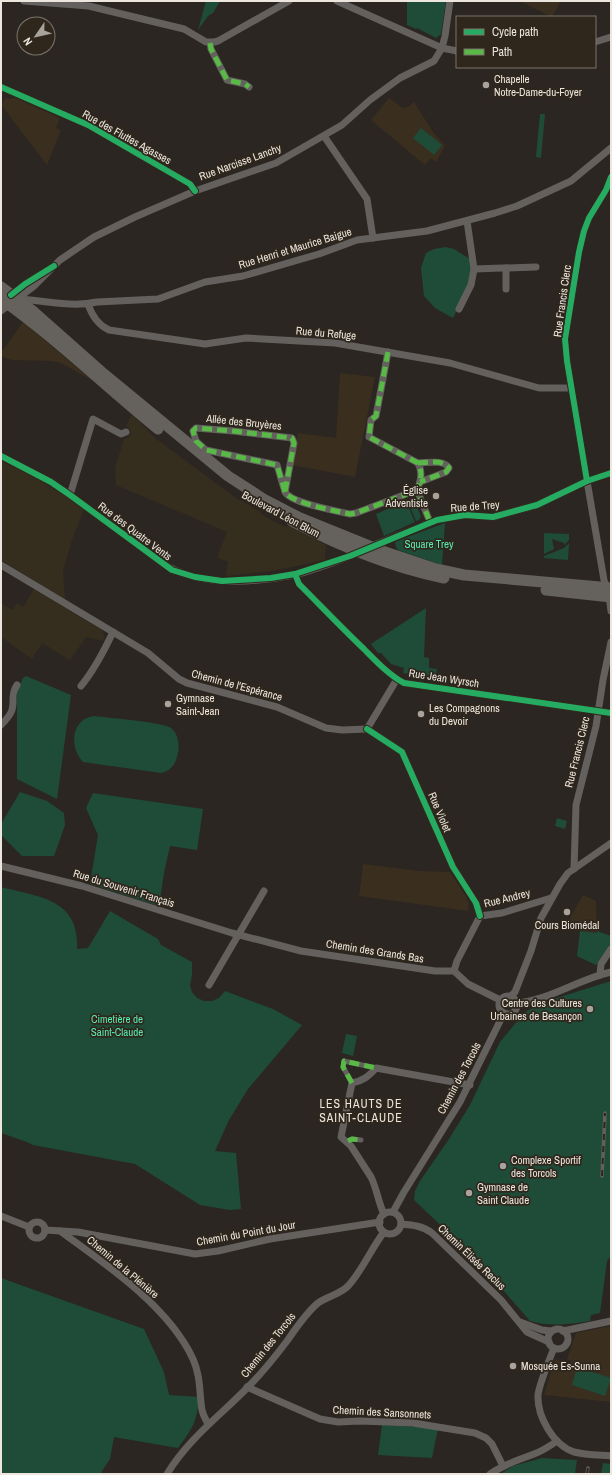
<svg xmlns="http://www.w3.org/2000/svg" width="612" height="1475" viewBox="0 0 612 1475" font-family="'Archivo Narrow',sans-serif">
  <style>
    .built { fill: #3a2e1e }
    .industrial { fill: #352e1e }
    .green { fill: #1e4c39 }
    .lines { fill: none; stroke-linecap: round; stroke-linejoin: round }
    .pedestrian { stroke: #63605e; stroke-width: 5 }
    .minor { stroke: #63605e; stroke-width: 7 }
    .primary { stroke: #65615d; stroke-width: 11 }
    .rail-casing { stroke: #63605c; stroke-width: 3.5 }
    .rail { stroke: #30271c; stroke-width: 2; stroke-dasharray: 6; stroke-linecap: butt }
    .quiet { stroke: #58b947; stroke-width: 5; stroke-dasharray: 10 5; stroke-linecap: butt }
    .cycleway-casing { stroke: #30271c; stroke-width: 8 }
    .cycleway { stroke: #26ab63; stroke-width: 6 }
    .poi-dot { fill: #a8a39c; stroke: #30271c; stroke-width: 1.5 }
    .labels { text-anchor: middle; stroke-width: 3.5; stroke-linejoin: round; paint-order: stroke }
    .poi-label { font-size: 11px; fill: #ece6df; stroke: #30271c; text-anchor: start }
    .street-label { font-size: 11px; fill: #ece6df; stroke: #30271c }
    .park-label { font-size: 11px; fill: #57eab2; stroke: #30271c }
    .neighbourhood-label { font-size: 12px; letter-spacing: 1px; fill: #ece6df; stroke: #30271c }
  </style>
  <rect width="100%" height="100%" fill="#2b2621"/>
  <!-- built -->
  <g class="built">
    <path d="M520,1H561L552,17Z"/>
    <path d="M13,97L60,118L56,128L61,130L47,165L2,106L5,98L12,99Z"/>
    <path d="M389,98L403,108L408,107L414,102L433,132L445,146L436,162L431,158L425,165L371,120Z"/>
    <path d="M23,322L93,381L61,363L52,361L12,360L1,356V353Z"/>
    <path d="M340,373L375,377L355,477L292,465L298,433L336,438Z"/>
    <path d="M363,864L419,871L450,872L467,898V901H469L468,911L359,896Z"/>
    <path d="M583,895L596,901L597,933L564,929Z"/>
    <path d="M611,1326V1402L544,1395L555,1359L570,1364L571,1361L567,1359L576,1333Z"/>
  </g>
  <!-- industrial -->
  <g class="industrial">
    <path d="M132,414L155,438L240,501L241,500L259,511L264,516L283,526L292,527L326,545L325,560L272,571L226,576L228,562L217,557L227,532L116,485L115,468L124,439L129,437L131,434L130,429L126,426Z"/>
    <path d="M1,461L29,474L85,508L73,537L63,570L65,600L1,560Z"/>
    <path d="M34,589L103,631L105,641L86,637L70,660L42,643L32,659L1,637V603L12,610L17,603L23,607Z"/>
  </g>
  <!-- green -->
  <g class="green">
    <path d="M206,1H220L213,13L208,16L198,30Z"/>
    <path d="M407,1H446L441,34L436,38L417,28L416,29L407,25Z"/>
    <path d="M540,114H545L541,158L536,157Z"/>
    <path d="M421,128L442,145L434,155L413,138Z"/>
    <path d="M446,247L454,249L470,259C473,280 462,300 453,318L435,308L424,296L421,268L426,253L434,249Z"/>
    <path d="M410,498H413L421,516L419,520L416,521L408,502Z"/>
    <path d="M406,501L415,522L384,536L376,514Z"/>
    <path d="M445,523L442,565L398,550L396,547L395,543L397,541Z"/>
    <path d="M544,533L569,534V540L564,545V543L552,539L554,549L544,554Z"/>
    <path d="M569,543L568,560L544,558V556L564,548Z"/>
    <path d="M426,608L424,657L429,658V668L437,669L435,682L429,681L427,677L420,681V675L403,673L404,668L391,664L381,653H378L371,644Z"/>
    <path d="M26,676L71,695L57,799L17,779V692L23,678Z"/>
    <path d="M94,716C108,718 163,722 171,728C179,734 180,747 177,757C175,765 170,771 161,773L83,762C69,747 71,719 94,716Z"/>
    <path d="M20,792L47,801L64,813L65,825L54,856H22L1,835V824Z"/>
    <path d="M93,793L203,809L197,850L170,846L164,873L159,906L90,884L98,835L86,808Z"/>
    <path d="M557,818L567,821L565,829L555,826Z"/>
    <path d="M1,887C39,897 80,899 77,949L88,948L110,911L158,939L161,945L192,962V975L190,985L192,992L197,998L204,1001H212L219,998L225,991L273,1009L302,1025L248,1089L229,1120L215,1151L236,1153L241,1209L230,1210L200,1205L135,1164L33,1145L27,1142L1,1133Z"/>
    <path d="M580,931L597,933V931L611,936V943L596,965L577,956Z"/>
    <path d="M611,981V1256L607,1261L600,1313L591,1315L590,1321C571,1324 549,1327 530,1321L475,1258L414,1200L415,1191L420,1181L449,1139L470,1105L500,1042L519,1019L527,1011L544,1002Z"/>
    <path d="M346,1034L357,1036L353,1056L342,1053Z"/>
    <path d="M1,1278L144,1329L164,1372L169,1395L199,1397C197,1423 192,1429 178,1448L114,1437L110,1459L100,1474H1Z"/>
    <path d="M577,1367L611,1378L605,1396L572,1385Z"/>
    <path d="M382,1425L438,1428L432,1458L378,1455Z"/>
    <path d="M542,1458L577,1460L575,1474H501L513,1466Z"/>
    <path d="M603,1463L611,1464V1474H601Z"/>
  </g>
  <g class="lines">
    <!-- pedestrian -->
    <g class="pedestrian">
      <path d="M352,1083L343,1067L344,1061L376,1068"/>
      <path d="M348,1141L352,1139L361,1140"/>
    </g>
    <!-- minor -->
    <g class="minor">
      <path d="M24,1L89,6L101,9L184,29L206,42H214L218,41L289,1"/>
      <path d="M337,1L442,48L457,51"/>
      <path d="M595,42L611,37"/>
      <path d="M210,43L211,49L227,80L245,84L249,87"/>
      <path d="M1,87L88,125L190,184L195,191"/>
      <path d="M324,136L367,199L373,238"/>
      <path d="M611,177L606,190L589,218L584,231L579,252L565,339L567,361L587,481L604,580L609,596L611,611"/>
      <path d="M467,221L474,269L536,267"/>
      <path d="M506,289V268"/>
      <path d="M8,297L25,284L44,272"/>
      <path d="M17,299C43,300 71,308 97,302L158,299L205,282L243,276L319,254L357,240L427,231L495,213L517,206L571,181L611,148"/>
      <path d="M88,304C92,316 98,325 109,330L205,344L246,338L335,343L450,363L539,388H571"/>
      <path d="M459,309L471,285L474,269"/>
      <path d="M1,311L33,287L60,260L94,237L135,217L195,191L276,163L342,125L370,100L400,78L434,61L442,48L445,36L450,1"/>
      <path d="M388,352L376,416L371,420L369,437L418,463C423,472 421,481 417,490L430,522"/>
      <path d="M1,456L51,482L70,495L162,563C198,587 253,583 293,575C316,570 339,560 360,552"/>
      <path d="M418,463C427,463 444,459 449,468L446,472L420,482"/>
      <path d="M285,492L277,465L206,450L196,441L193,431L196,428L233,431L292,438L294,443L285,492C291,503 336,511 350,514L356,513L417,490"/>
      <path d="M70,495L93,419L121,434L126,432"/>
      <path d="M369,547L437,520L465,515L493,517L537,505L587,481L611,473"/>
      <path d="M1,565L148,653L179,679L187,683L277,707L326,728L342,730L367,729"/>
      <path d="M295,574L299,584C321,606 342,628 364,649C376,661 389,675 404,683L611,713"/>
      <path d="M81,686C95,669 104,651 113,632"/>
      <path d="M1,725C5,721 10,716 12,710C15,699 10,696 17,685"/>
      <path d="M367,729L402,752L453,867L476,903L480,916"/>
      <path d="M367,729L397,679"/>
      <path d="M1,866L82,886L232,933L301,951L435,971H454L468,984L500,1000"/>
      <path d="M574,869L576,805L596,726L603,680L611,642"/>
      <path d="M480,916L502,913L551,898"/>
      <path d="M454,971L457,961L480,916"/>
      <path d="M600,975L601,964L611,949"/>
      <path d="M209,985L264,891"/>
      <circle cx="508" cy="1005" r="9"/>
      <path d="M511,996L515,992L531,951L541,918L560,884L568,873L611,843"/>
      <path d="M517,1003C550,1000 579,979 611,972"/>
      <path d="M393,1212L404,1192L460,1102L504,1013"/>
      <circle cx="390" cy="1223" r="11"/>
      <path d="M384,1214C378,1202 377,1189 371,1177L351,1146L341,1137L352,1083C363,1081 369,1076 376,1068L470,1085"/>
      <path d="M1,1216L29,1227"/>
      <circle cx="37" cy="1230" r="8"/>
      <path d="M401,1224C413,1225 423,1226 432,1233L501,1300L527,1332L549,1342"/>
      <path d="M45,1230L78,1232L195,1254L218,1251L270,1239L380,1222"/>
      <path d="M60,1231C106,1264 169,1307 193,1359C201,1377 199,1392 202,1410C203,1415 206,1420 208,1424"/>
      <path d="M520,1322L542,1330L551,1331"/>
      <circle cx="558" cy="1339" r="10"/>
      <path d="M563,1331L611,1321"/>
      <path d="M554,1348C550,1358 539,1385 538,1395C537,1416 553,1445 574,1452C586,1455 599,1455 611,1456"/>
      <path d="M247,1387L320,1419L338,1422L360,1421L413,1423L475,1433L486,1438L492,1444L503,1466"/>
      <path d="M167,1474C188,1439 220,1416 248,1387C262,1373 275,1357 287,1341C296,1328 306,1313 318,1303C327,1296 342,1294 349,1285C363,1269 371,1249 384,1232"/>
      <path d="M490,1474C504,1464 519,1460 534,1454C542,1451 550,1446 557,1441"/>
    </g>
    <!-- primary -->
    <g class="primary">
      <path d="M1,287L34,312L104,374L228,476L265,500L298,517L382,551L436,569L464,575L611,588"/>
      <path d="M1,299C56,338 105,386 158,429"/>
      <path d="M292,521C340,546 391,567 444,578"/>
      <path d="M546,590L611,597"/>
    </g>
    <!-- rail casing -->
    <g class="rail-casing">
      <g id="rail">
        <path d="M602,1176L605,1113"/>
        <path d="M587,1474L588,1468"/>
      </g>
    </g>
    <!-- rail -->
    <use href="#rail" class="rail"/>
    <!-- quiet -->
    <g class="quiet">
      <path d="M210,43L211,49L227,80L245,84L249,87"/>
      <path d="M388,352L376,416L371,420L369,437L418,463C423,472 421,481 417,490L430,522"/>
      <path d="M418,463C427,463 444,459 449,468L446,472L420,482"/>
      <path d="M285,492L277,465L206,450L196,441L193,431L196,428L233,431L292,438L294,443L285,492C291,503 336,511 350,514L356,513L417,490"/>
      <path d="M352,1083L343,1067L344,1061L376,1068"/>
      <path d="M348,1141L352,1139L361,1140"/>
    </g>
    <!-- cycleway casing -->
    <g class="cycleway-casing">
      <g id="cycleway">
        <path d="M1,87L88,125L190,184L195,191"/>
        <path d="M11,295L25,284L54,266"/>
        <path d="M1,456L51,482L70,495L172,570L195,577L222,581L271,578L295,574L350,556L437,520L465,515L493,517L537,505L587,481L611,473"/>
        <path d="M587,481L567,361L565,339L579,252L584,231L589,218L606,190L611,177"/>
        <path d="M295,574L299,584C321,606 342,628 364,649C376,661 389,675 404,683L611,713"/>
        <path d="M367,729L402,752L453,867L476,903L480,916"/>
      </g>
    </g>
    <!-- cycleway -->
    <use href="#cycleway" class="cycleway"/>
  </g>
  <!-- markers -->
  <g class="poi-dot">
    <circle cx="486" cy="85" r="4"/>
    <circle cx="436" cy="496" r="4"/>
    <circle cx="168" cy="704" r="4"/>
    <circle cx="421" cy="714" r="4"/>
    <circle cx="567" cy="912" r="4"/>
    <circle cx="590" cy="1009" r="4"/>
    <circle cx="503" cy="1166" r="4"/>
    <circle cx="469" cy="1193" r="4"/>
    <circle cx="513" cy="1366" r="4"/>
  </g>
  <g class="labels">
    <!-- poi labels -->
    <g class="poi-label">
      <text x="494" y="83">Chapelle<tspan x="494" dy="13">Notre-Dame-du-Foyer</tspan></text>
      <text x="428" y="494" text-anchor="end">Église<tspan x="428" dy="13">Adventiste</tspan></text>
      <text x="176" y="702">Gymnase<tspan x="176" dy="13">Saint-Jean</tspan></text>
      <text x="429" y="712">Les Compagnons<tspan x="429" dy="13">du Devoir</tspan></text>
      <text x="567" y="929" text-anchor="middle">Cours Biomédal</text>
      <text x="582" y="1007" text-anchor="end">Centre des Cultures<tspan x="582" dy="13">Urbaines de Besançon</tspan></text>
      <text x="511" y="1164">Complexe Sportif<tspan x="511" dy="13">des Torcols</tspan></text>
      <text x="477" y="1191">Gymnase de<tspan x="477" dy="13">Saint Claude</tspan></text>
      <text x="521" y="1370">Mosquée Es-Sunna</text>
    </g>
    <!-- street labels -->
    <g class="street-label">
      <text transform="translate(127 137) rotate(29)" y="4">Rue des Fluttes Agasses</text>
      <text transform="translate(240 162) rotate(-20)" y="4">Rue Narcisse Lanchy</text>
      <text transform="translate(295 248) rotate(-17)" y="4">Rue Henri et Maurice Baigue</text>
      <text transform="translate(562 301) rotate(-82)" y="4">Rue Francis Clerc</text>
      <text transform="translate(326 333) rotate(5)" y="4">Rue du Refuge</text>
      <text transform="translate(244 422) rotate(6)" y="4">Allée des Bruyères</text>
      <text transform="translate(475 506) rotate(-4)" y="4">Rue de Trey</text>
      <text transform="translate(281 514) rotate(28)" y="4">Boulevard Léon Blum</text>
      <text transform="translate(135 531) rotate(37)" y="4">Rue des Quatre Vents</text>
      <text transform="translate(444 678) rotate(9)" y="4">Rue Jean Wyrsch</text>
      <text transform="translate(237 685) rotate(15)" y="4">Chemin de l'Espérance</text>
      <text transform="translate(577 752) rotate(-76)" y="4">Rue Francis Clerc</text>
      <text transform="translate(440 812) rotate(67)" y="4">Rue Violet</text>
      <text transform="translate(124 888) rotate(17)" y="4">Rue du Souvenir Français</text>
      <text transform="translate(507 898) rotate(-14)" y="4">Rue Andrey</text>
      <text transform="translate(375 951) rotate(9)" y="4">Chemin des Grands Bas</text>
      <text transform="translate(459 1078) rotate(-62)" y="4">Chemin des Torcols</text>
      <text transform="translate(246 1233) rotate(-10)" y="4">Chemin du Point du Jour</text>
      <text transform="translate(472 1257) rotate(44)" y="4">Chemin Élisée Reclus</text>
      <text transform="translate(123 1267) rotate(40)" y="4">Chemin de la Plénière</text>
      <text transform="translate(268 1345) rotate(-51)" y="4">Chemin des Torcols</text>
      <text transform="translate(382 1412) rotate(3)" y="4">Chemin des Sansonnets</text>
    </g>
    <!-- park labels -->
    <g class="park-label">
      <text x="429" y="548">Square Trey</text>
      <text x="117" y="1023">Cimetière de<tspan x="117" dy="13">Saint-Claude</tspan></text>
    </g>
    <!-- neighbourhood labels -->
    <g class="neighbourhood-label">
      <text x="361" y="1108">LES HAUTS DE<tspan x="361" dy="14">SAINT-CLAUDE</tspan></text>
    </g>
  </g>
  <!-- border -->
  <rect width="612" height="1475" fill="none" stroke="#ece6df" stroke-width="4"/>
  <!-- legend -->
  <rect x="456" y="16" width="140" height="52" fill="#30271c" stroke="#7b736a"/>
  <rect x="464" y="29" width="20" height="6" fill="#26ab63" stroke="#7b736a"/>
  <text x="492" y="36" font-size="12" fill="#ece6df">Cycle path</text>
  <rect x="464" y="49" width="20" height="6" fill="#58b947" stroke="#7b736a"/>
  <text x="492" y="56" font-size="12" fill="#ece6df">Path</text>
  <!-- north arrow -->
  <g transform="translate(36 36) rotate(236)"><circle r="19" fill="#30271c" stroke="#7b736a"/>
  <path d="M0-3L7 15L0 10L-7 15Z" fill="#a8a39c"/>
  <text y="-6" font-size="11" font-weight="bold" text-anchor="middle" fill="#ece6df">N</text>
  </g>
</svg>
